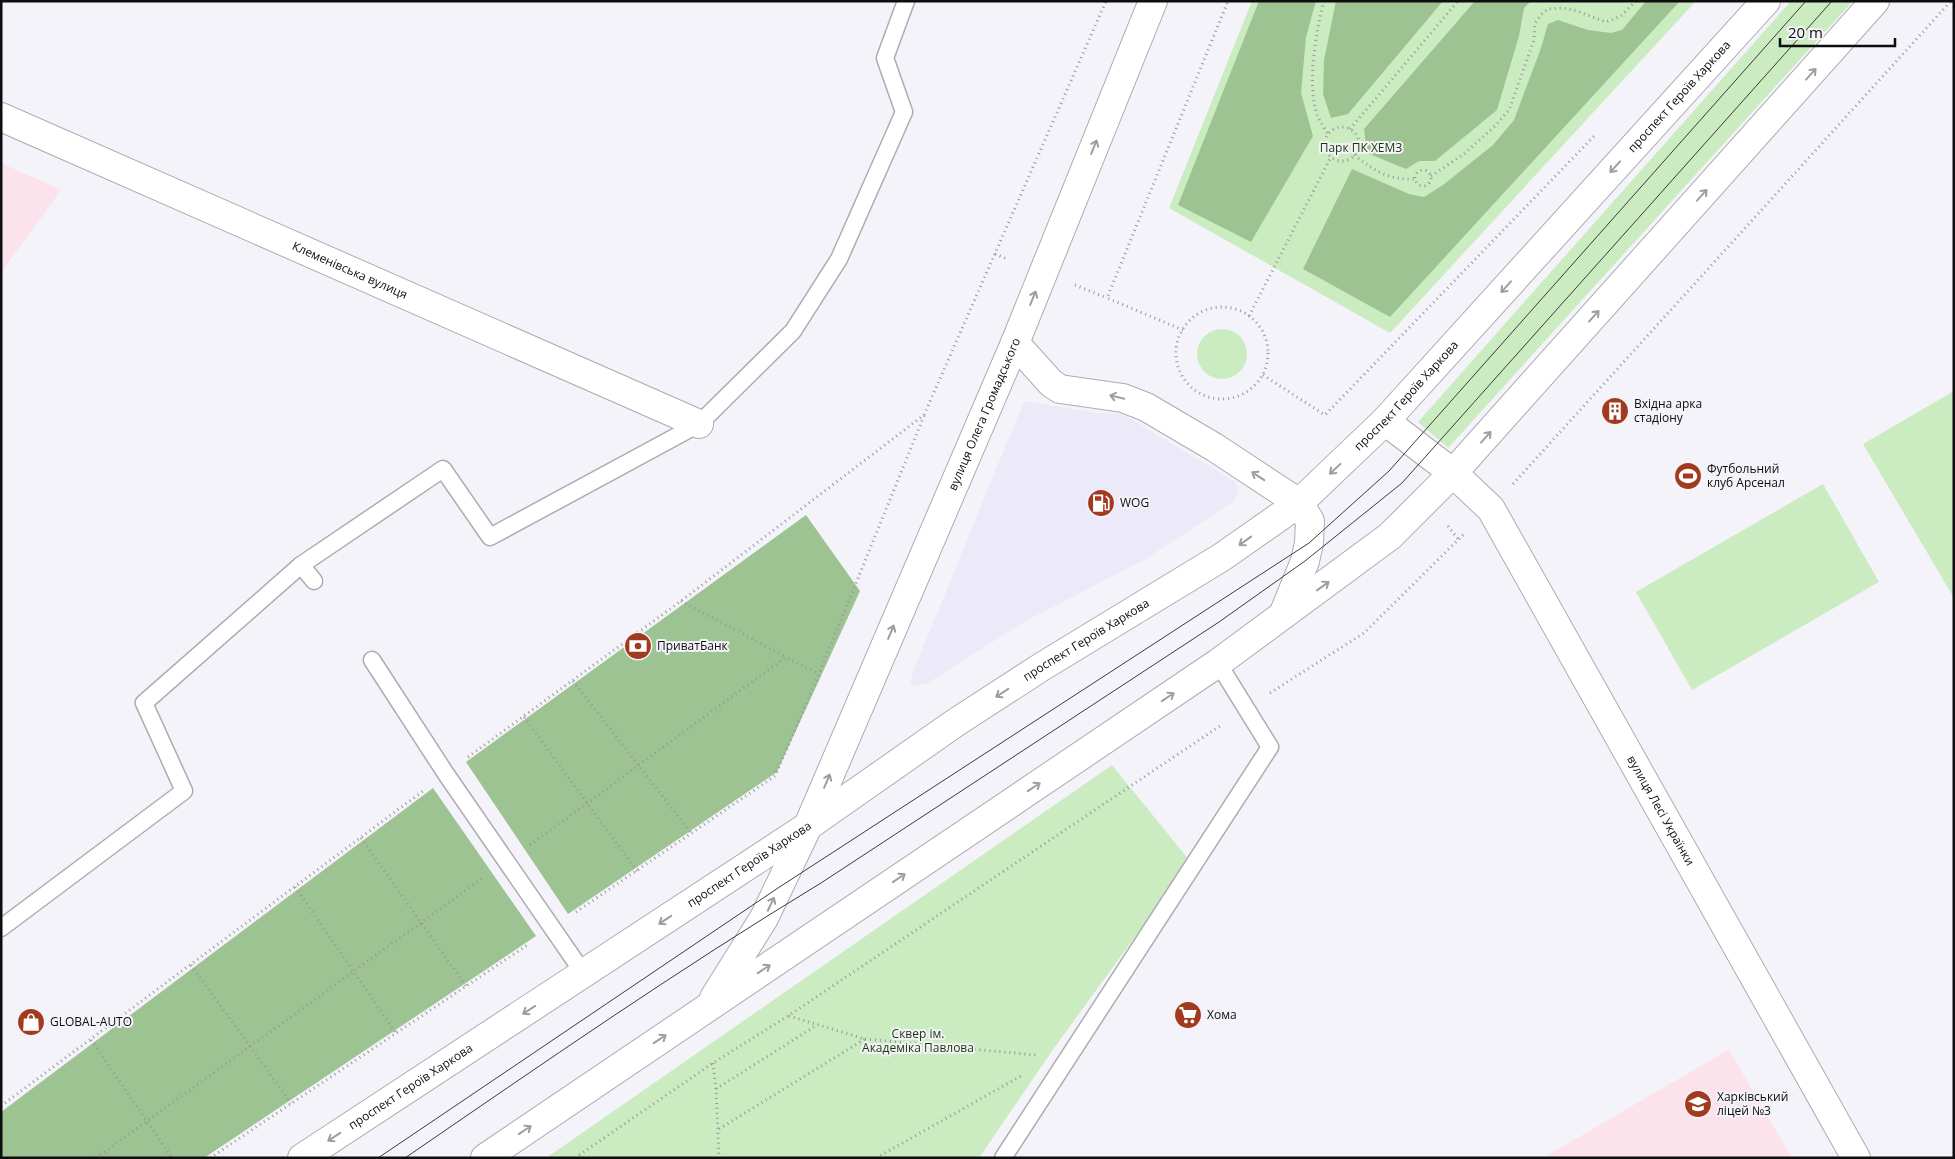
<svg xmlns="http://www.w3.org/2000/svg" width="1955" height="1159" viewBox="0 0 1955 1159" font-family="'Open Sans',sans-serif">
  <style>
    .built { fill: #eceaf8 }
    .education { fill: #fce2ea }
    .green { fill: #cbecc1 }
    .forest { fill: #9ec392 }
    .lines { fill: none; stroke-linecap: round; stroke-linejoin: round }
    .lane-casing { stroke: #acacb2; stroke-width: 19 }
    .street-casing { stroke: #acacb2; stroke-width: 30 }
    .secondary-casing { stroke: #acacb2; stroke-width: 30 }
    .primary-casing { stroke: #acacb2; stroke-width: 30 }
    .path { stroke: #98979c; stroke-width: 3; stroke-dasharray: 1 4; stroke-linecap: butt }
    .lane { stroke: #fff; stroke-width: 16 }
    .street { stroke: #fff; stroke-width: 28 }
    .secondary { stroke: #fff; stroke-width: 28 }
    .primary { stroke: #fff; stroke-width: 28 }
    .tram { stroke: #3b3a3d; stroke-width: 1 }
    .oneway { stroke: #9f9e9f }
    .labels { text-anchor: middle; stroke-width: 4; stroke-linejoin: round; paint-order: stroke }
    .street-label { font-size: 12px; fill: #0e0d0f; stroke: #f4f3f9 }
    .park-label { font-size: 12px; fill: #153906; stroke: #f4f3f9 }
    .poi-label { font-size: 12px; fill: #0e0d0f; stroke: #f4f3f9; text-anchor: start }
  </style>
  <rect width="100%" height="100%" fill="#f4f3f9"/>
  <!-- built -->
  <path class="built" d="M1024,401L1097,413H1116L1126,416L1234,481L1238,487L1237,495L1233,502L1144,560L1024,622L928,683L913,686L910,684L913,672Z"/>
  <!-- education -->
  <g class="education">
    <path d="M1,163L61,190L1,273Z"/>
    <path d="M1729,1050L1792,1158H1543L1728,1050Z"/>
  </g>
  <!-- green -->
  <g class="green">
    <path d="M1252,1H1696L1390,333L1169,208Z"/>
    <path d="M1791,1H1853L1448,448L1418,422Z"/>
    <circle cx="1222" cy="354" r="25"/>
    <path d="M1954,391V598L1863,444Z"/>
    <path d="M1823,484L1879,582L1692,690L1636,592Z"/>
    <path d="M1112,765L1190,861L1052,1051L979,1158H546Z"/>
  </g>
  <!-- forest -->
  <g class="forest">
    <path d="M1259,1H1316L1306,37L1301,93L1313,136L1251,242L1178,205Z"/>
    <path d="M1336,1H1443L1348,114L1331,118L1323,94L1324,60Z"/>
    <path d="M1475,1H1531L1524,8L1519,36L1497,110L1435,161H1419L1406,169L1367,153L1364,129Z"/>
    <path d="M1646,1H1680L1390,317L1303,269L1352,169L1409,194L1424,197L1443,185L1493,145L1514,120L1541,48L1548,24L1558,20L1588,30L1611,33L1622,30Z"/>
    <path d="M806,515L860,591L777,772L568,914L466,762Z"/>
    <path d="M433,788L536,936L204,1158H1V1112Z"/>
  </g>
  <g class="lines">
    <!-- lane casing -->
    <g class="lane-casing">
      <g id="lane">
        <path d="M301,565L314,581"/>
        <path d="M372,660L446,774L584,974"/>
        <path d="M1,928L184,791L144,703L301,565L443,469L490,537L699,424L793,331L839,259L904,112L885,58L906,1"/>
        <path d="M1003,1158L1270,747L1218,663"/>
      </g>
    </g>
    <!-- street casing -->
    <g class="street-casing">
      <g id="street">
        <path id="s1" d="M1,117L699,424"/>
        <path id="s2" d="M1385,421L1453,473L1491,509L1856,1158"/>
      </g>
    </g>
    <!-- secondary casing -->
    <g class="secondary-casing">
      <g id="secondary">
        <path id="s3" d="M808,826L1015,343L1153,1"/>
      </g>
    </g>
    <!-- primary casing -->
    <g class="primary-casing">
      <g id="primary">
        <path d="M1015,343L1051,383L1060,389L1123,398L1146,407L1214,447L1299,503L1310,521L1309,543L1305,561L1283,615"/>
        <path d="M714,998L764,918L808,826"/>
        <path id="s4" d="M302,1158L808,826L955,723L1043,666L1222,557L1299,503L1385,421L1766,1"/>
        <path d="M485,1158L1218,663L1390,536L1453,473L1875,1"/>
      </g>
    </g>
    <!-- path -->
    <g class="path">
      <path d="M1324,1C1316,30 1306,89 1318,117C1321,123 1325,129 1328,134"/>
      <circle cx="1342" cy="144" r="17"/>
      <path d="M1350,129L1458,1"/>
      <path d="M1354,155C1375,171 1388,180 1415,179"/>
      <circle cx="1423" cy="178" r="8"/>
      <path d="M1431,176L1464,154L1496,125L1509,110L1534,40L1535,23L1542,14L1548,9L1562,8L1574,10L1606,22L1621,16L1636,1"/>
      <path d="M995,254L1007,259"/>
      <path d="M1075,285L1107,298"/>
      <circle cx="1222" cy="353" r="46"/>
      <path d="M1249,316L1331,157"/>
      <path d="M1183,330L1107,298L1228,1"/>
      <path d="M1263,375L1325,415L1596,134"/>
      <path d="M1513,484L1951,1"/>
      <path d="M1448,526L1458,539"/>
      <path d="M681,601L786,657"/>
      <path d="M573,681L691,833"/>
      <path d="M1270,693L1364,633L1465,533"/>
      <path d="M524,717L637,871"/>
      <path d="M468,757L681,601L924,415L1106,1"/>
      <path d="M361,838L466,986"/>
      <path d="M530,845L786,657L819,674"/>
      <path d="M295,887L396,1033"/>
      <path d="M576,912L775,776L819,674L924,416"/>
      <path d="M191,965L291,1103"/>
      <path d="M865,1039L1036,1055"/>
      <path d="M91,1040L172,1158"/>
      <path d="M713,1063L716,1089L719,1158"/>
      <path d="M716,1089L817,1025"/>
      <path d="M1,1106L423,791"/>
      <path d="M719,1129L865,1039L789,1016"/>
      <path d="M96,1158L484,877"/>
      <path d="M210,1158L529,944"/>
      <path d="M575,1158L713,1063L788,1016L1223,724"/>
      <path d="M876,1158L1021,1076"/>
    </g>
    <!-- lane -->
    <use href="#lane" class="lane"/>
    <!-- street -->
    <use href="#street" class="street"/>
    <!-- secondary -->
    <use href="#secondary" class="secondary"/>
    <!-- primary -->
    <use href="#primary" class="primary"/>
    <!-- tram -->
    <g class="tram">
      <path d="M378,1158L778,888L1309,543L1389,471L1806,1"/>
      <path d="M405,1158C542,1064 679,969 821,883L1219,622L1305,561L1402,483L1832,1"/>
    </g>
  </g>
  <!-- one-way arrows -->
  <defs><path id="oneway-shaft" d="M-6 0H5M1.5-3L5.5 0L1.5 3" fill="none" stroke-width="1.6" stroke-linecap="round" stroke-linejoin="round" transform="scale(1.25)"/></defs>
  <g class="oneway">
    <use href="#oneway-shaft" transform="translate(1811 74) rotate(-48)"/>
    <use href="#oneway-shaft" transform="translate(1094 147) rotate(-68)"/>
    <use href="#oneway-shaft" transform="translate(1615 167) rotate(132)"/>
    <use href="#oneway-shaft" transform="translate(1702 195) rotate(-48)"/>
    <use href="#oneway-shaft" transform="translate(1506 287) rotate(132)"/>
    <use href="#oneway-shaft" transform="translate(1033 298) rotate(-68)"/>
    <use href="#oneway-shaft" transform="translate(1594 316) rotate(-48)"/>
    <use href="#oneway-shaft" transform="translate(1117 397) rotate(-167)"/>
    <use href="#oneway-shaft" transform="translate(1486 437) rotate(-48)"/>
    <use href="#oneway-shaft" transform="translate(1335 469) rotate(137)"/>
    <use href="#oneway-shaft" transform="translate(1258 476) rotate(-147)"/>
    <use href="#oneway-shaft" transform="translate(1245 541) rotate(144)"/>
    <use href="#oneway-shaft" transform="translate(1323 586) rotate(-36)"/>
    <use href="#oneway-shaft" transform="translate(891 632) rotate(-67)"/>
    <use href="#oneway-shaft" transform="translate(1002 693) rotate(147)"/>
    <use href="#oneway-shaft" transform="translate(1168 697) rotate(-34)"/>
    <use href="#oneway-shaft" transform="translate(827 781) rotate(-67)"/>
    <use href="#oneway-shaft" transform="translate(1034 787) rotate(-34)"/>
    <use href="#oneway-shaft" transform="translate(899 878) rotate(-34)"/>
    <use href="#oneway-shaft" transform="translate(771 904) rotate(-65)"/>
    <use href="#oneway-shaft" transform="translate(665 920) rotate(147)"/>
    <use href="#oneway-shaft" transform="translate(764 969) rotate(-34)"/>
    <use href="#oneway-shaft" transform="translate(529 1010) rotate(147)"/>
    <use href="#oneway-shaft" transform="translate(660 1039) rotate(-34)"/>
    <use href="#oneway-shaft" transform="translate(525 1130) rotate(-34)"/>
    <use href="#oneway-shaft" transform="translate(334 1137) rotate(147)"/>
  </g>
  <!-- icons -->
  <defs>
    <g id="building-disc" transform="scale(1.4375)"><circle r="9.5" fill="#a23a20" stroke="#f4f3f9"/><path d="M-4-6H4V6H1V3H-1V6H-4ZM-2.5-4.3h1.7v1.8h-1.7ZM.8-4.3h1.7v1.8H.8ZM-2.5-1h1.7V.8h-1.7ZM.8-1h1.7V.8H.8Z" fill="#fff"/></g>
    <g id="stadium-disc" transform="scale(1.4375)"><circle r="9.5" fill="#a23a20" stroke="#f4f3f9"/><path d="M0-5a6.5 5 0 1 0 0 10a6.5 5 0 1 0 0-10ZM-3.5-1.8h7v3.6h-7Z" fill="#fff"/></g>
    <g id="fuel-disc" transform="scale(1.4375)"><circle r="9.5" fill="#a23a20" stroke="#f4f3f9"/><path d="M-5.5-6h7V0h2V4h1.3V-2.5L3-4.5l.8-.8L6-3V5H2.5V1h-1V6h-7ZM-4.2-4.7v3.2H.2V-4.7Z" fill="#fff"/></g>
    <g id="bank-disc" transform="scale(1.4375)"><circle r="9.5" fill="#a23a20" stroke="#f4f3f9"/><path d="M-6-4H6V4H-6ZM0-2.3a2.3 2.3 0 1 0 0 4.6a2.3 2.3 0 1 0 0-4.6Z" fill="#fff"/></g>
    <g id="supermarket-disc" transform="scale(1.4375)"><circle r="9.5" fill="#a23a20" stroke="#f4f3f9"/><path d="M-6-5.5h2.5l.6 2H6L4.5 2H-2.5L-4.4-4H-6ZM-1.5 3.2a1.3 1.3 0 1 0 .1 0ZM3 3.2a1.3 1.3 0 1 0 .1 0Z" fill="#fff"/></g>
    <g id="shop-disc" transform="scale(1.4375)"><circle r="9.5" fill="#a23a20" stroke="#f4f3f9"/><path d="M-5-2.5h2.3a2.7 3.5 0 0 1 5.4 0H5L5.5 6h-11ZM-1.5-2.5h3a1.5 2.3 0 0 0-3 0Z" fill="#fff"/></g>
    <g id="school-disc" transform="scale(1.4375)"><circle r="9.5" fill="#a23a20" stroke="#f4f3f9"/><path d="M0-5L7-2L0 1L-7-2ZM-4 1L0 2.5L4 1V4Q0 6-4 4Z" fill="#fff"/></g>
  </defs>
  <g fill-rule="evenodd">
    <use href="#building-disc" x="1615" y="411"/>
    <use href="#stadium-disc" x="1688" y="476"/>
    <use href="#fuel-disc" x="1101" y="503"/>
    <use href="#bank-disc" x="638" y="646"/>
    <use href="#supermarket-disc" x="1188" y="1015"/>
    <use href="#shop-disc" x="31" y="1022"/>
    <use href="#school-disc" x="1698" y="1104"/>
  </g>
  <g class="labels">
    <!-- street labels -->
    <g class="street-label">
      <text dy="4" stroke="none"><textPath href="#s4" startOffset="1750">проспект Героїв Харкова</textPath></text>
      <text dy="4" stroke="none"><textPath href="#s1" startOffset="381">Клеменівська вулиця</textPath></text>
      <text dy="4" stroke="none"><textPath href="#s4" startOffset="1345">проспект Героїв Харкова</textPath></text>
      <text dy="4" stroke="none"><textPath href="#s3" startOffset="448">вулиця Олега Громадського</textPath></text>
      <text dy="4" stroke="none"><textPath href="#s4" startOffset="940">проспект Героїв Харкова</textPath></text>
      <text dy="4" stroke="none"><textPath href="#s2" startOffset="484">вулиця Лесі Українки</textPath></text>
      <text dy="4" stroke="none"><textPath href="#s4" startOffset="535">проспект Героїв Харкова</textPath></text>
      <text dy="4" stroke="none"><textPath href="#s4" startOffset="130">проспект Героїв Харкова</textPath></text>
    </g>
    <!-- park labels -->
    <g class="park-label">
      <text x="1361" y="152">Парк ПК ХЕМЗ</text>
      <text x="918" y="1038">Сквер ім.<tspan x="918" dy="14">Академіка Павлова</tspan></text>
    </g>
    <!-- poi labels -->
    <g class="poi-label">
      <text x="1634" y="408">Вхідна арка<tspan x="1634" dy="14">стадіону</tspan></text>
      <text x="1707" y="473">Футбольний<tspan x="1707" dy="14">клуб Арсенал</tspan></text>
      <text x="1120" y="507">WOG</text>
      <text x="657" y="650">ПриватБанк</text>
      <text x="1207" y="1019">Хома</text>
      <text x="50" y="1026">GLOBAL-AUTO</text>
      <text x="1717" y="1101">Харківський<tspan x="1717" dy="14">ліцей №3</tspan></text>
    </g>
  </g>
  <!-- border -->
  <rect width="1955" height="1159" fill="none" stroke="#0e0d0f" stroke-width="5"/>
  <!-- scale -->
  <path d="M1780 38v8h115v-8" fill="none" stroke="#0e0d0f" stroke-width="2.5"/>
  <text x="1788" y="38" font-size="15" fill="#0e0d0f" stroke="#f4f3f9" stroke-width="4" paint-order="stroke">20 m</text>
</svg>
